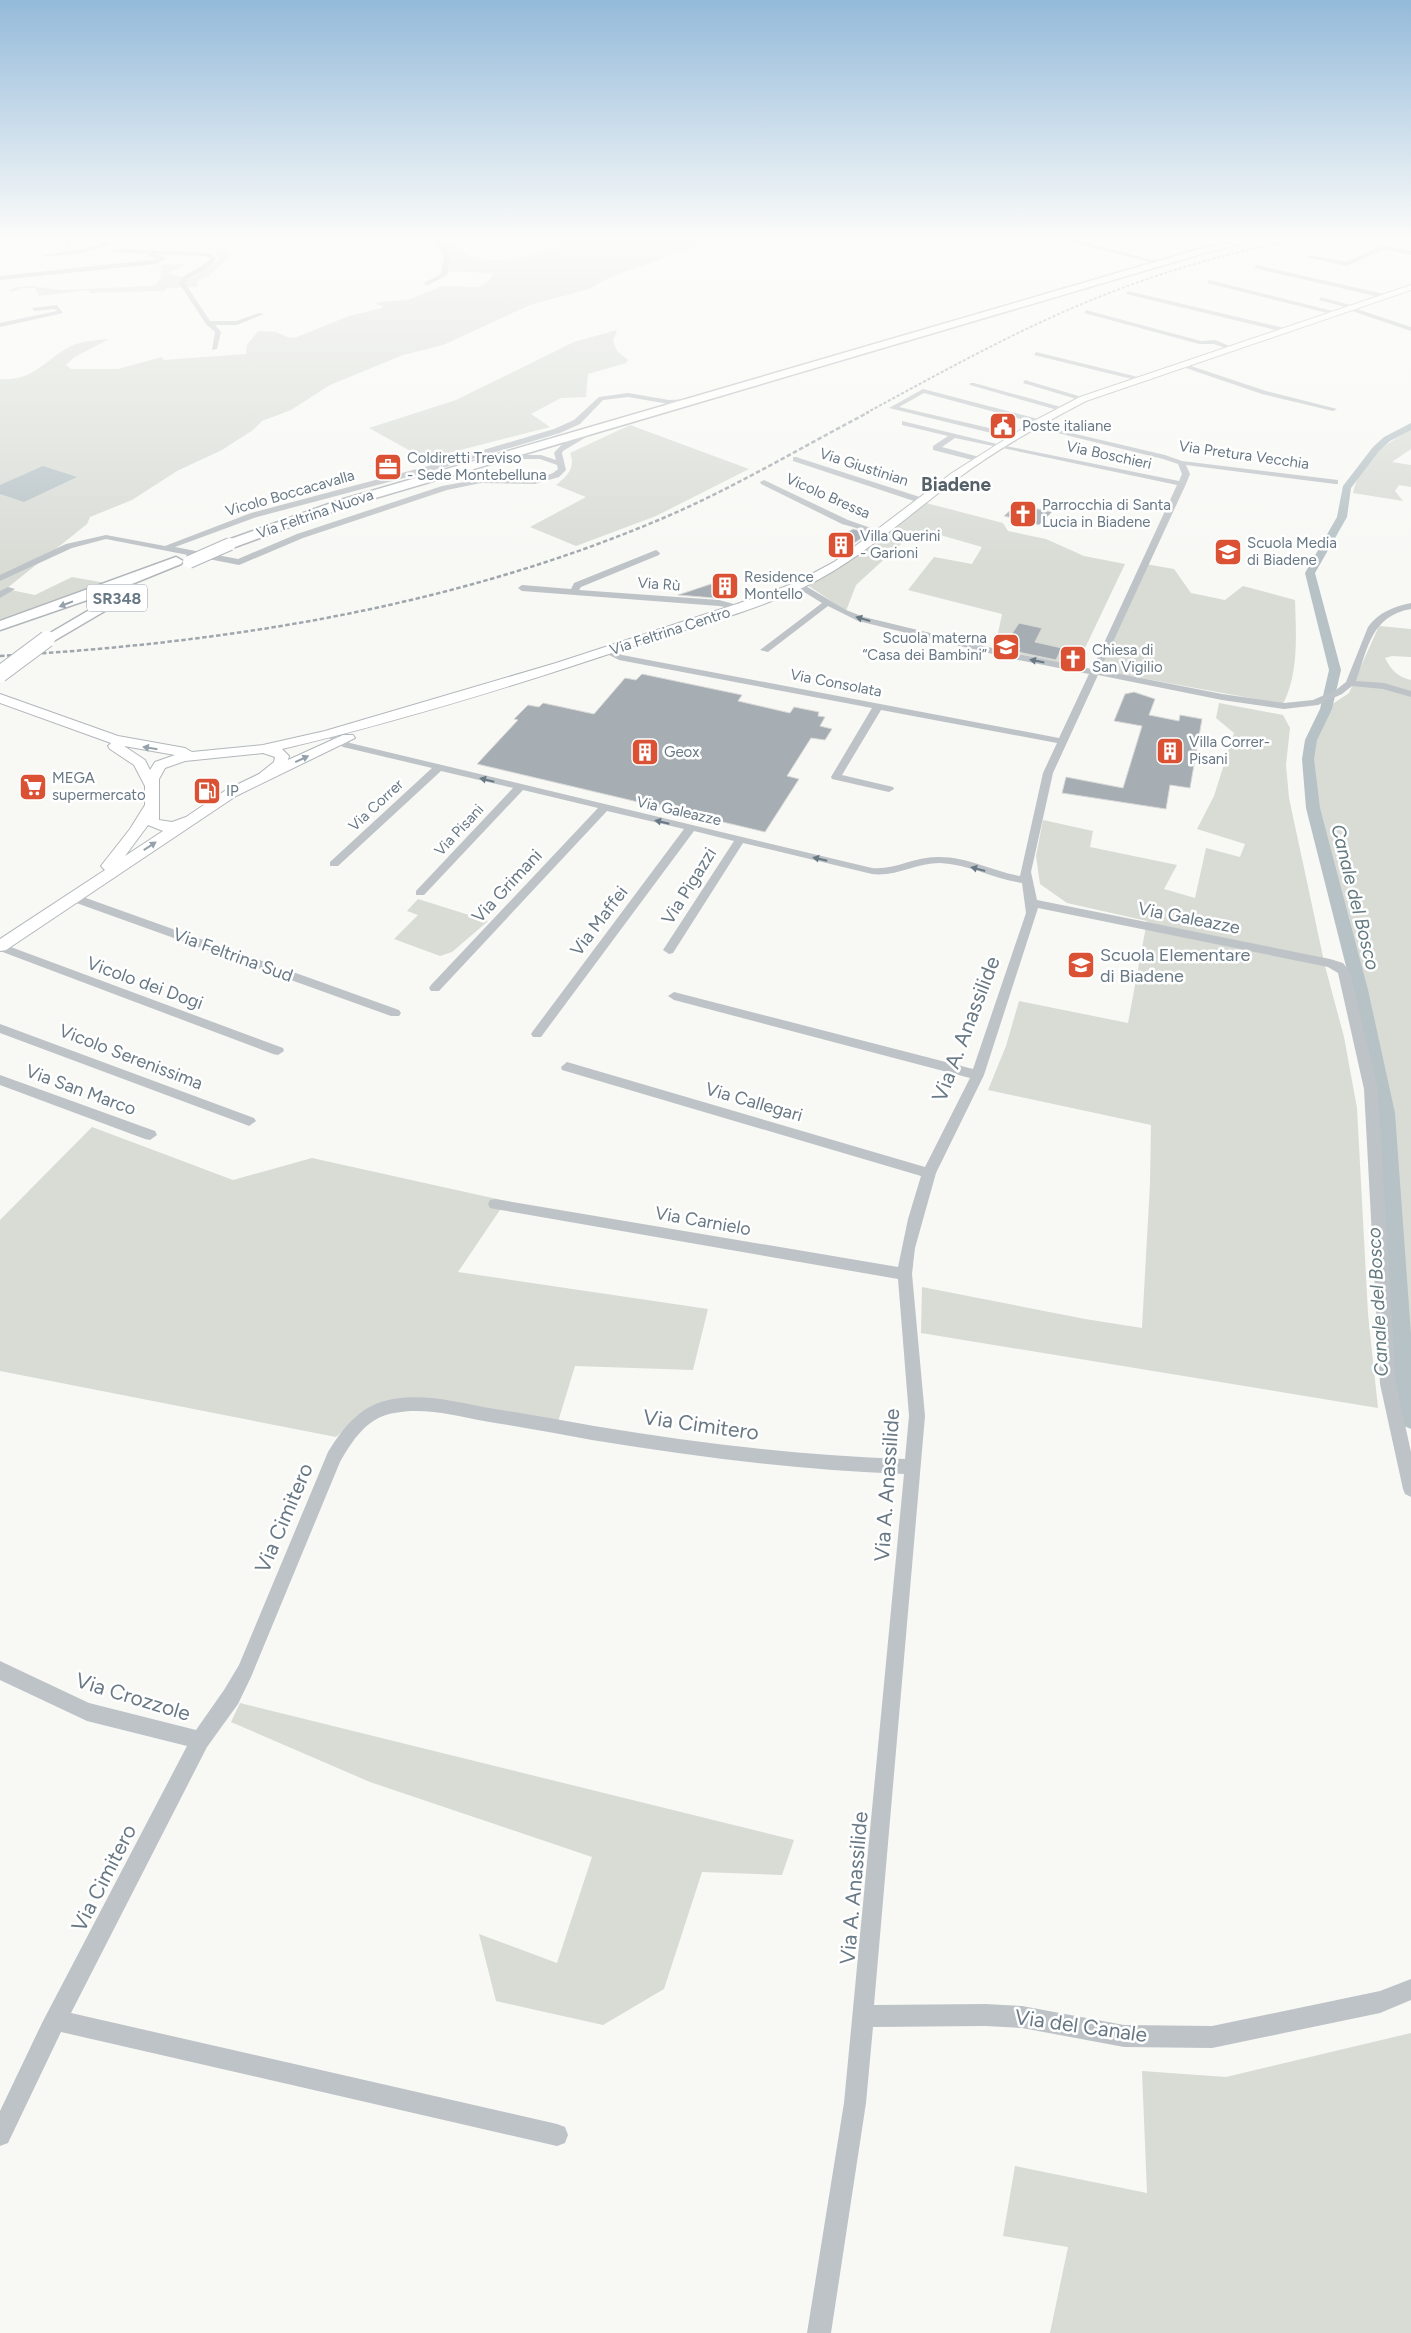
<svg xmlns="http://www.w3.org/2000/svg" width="1411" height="2333" viewBox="0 0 1411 2333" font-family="Figtree,sans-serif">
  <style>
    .green { fill: #d8dcd5 }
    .water { fill: #b6c2c6 }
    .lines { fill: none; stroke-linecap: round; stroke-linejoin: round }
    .canal { fill: #b6c2c6; fill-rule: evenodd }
    .building { fill: #a6aeb4; stroke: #d9d9d8 }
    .secondary-casing { stroke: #b1b7bb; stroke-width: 2 }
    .primary-casing { stroke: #b2b7bb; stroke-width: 3 }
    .street { fill: #bec3c7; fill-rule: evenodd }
    .secondary { fill: #fff; fill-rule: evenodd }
    .primary { fill: #fff; fill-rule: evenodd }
    .rail-far1 { stroke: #a0a7ac; stroke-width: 2; stroke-dasharray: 3 2; stroke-linecap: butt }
    .rail { stroke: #a0a7ac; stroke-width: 2.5; stroke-dasharray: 4.5 2.5; stroke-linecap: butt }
    .primary-bridge-far1-casing { stroke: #b2b7bb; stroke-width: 14; stroke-linecap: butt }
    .primary-bridge-casing { stroke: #b2b7bb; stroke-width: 18; stroke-linecap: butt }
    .primary-bridge-far1 { stroke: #fff; stroke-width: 12 }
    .primary-bridge { stroke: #fff; stroke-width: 16 }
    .oneway { fill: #95a1aa }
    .oneway2 { fill: #687985 }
    .labels { text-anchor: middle; stroke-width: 5; stroke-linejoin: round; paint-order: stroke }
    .far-poi-label { font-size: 15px; fill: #687985; stroke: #fff; text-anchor: start }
    .far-street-label { font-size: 15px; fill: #687985; stroke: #fff }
    .shield { fill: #fff; stroke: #95a1aa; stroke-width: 1 }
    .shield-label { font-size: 16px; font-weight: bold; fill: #687985 }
    .street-label { font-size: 18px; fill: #687985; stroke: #fff }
    .poi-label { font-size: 18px; fill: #687985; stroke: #fff; text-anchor: start }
    .far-district-label { font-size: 19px; font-weight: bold; fill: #56626a; stroke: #fff }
    .water-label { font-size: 19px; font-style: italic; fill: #647a80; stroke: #fff }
    .near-street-label { font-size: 21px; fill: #687985; stroke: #fff }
  </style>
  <rect width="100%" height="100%" fill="#f8f8f5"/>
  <!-- green -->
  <g class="green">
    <path d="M451,238C469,274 529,258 559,247L561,245L559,242L564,238H713L714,240L613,276L589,289L530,305L443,345L403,355L330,385L291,410L262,421L253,430L222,450L177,471L132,500L90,517L87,524L6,589L35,595L72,577L111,584L0,625V379C34,382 45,359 71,346C83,341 97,340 109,339L73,358L66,365L71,369H118L162,357L164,360L246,354L247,345L258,331L276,332L290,338L297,337L349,316L382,308L383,306L376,304L377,302L407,300L442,286L478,287L490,280L493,273L441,271L445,259L433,242L434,239Z"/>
    <path d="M226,248L230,256L228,259L208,277L199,279L197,287L167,288L164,291L90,293L89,290L39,296L35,288H22L14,292L8,291L16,287L32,286L60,290L151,286C161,283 161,278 161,268L157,265L186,264L168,273L190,279L220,259L213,249Z"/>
    <path d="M617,330L613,341L617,351L628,360L626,363L588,374L586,397L561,398L531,414L550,427L425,459L369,428L456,400L574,342Z"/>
    <path d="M630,425L749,469L656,516L576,546L530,527L586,497L556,485C567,476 576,468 570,453Z"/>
    <path d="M1411,429V449L1392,462L1411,465V487L1399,485L1395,491L1403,501L1353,493C1361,458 1384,446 1411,429Z"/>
    <path d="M926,503L1003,523L1008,531L1046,539L1084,556L1125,564L1076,667L995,648L1002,614L908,590L934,557L972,564L982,547L940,535L919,543H902L856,585L846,611L806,584Z"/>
    <path d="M1145,564L1174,569L1191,593L1225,600L1243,586L1295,600C1296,634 1299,673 1283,704L1097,670Z"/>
    <path d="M1379,626L1411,629V657L1392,656L1385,658C1391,670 1398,677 1411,680V1426L1398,1320L1383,1112L1368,1039L1348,968L1309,800L1305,768L1310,738L1320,731L1331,705L1349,693Z"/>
    <path d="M1219,703L1283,715L1290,728L1286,765L1289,798L1325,966L1344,1037L1357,1108L1368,1314L1378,1408L921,1333L922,1287L1085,1319L1142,1328L1150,1184L1151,1125L988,1090L1006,1046L1019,1001L1128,1023L1147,921L1067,903L1040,884L1036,856L1043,820L1093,831L1090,847L1177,865L1164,889L1195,898L1206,848L1240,857L1245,844L1197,829L1214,796L1234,733L1216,718Z"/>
    <path d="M418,899L488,921L452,952L440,956L394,939L418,915L407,911Z"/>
    <path d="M92,1127L233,1180L312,1158L506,1201L458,1272L708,1309L693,1370L575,1366L557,1425L402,1407L354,1421L336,1437L0,1371V1220Z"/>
    <path d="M240,1703L794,1840L782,1875L702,1872L664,1989L603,2025L496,2001L479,1934L557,1963L592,1857L370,1782L231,1722Z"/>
    <path d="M1411,2033V2333H1050L1068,2247L1003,2236L1015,2166L1147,2193L1142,2071L1226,2077Z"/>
  </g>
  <!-- water -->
  <path class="water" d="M43,466L77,477L24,502L0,494V485Z"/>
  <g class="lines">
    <!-- canal -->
    <path class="canal" d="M1411,423V430L1390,441L1379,451L1351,488L1347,517L1315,573L1341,670L1332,709L1317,740L1314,759L1320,808L1368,990L1395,1113L1411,1334V1429L1404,1426L1394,1391L1379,1113L1352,990L1306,808L1302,759L1305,740L1320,709L1329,670L1305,573L1337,517L1343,486L1373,447L1384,437Z"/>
  </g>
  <!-- building -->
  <g class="building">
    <path d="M1017,504L1038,509L1052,512L1039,525L1004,516Z"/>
    <path d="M853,529L869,533L847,548L831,542Z"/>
    <path d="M732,577L715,598L678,595Z"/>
    <path d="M1019,623L1042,628L1035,642L1062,648L1056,660L1018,652L1020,648L1005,644Z"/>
    <path d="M642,674L742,695L738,701L790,713L794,707L819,712L818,716L825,717L820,726L832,729L825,740L811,738L787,776L799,779L765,832L477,764L518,720L514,719L528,705L539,707L543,703L594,714L625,678L636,680Z"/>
    <path d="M1134,692L1155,699L1149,715L1179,721L1180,715L1202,719L1190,788L1170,785L1166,809L1062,793L1066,777L1123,788L1142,726L1114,721L1125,694Z"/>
  </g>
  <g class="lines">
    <!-- secondary casing -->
    <g class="secondary-casing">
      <path id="secondary" d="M1411,285V290L1086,401C1042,424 997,449 957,479C907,516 860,560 804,587C752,612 692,627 636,645C520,684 401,721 282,749L289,756L288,760L343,735H353L355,738L236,796L6,950L0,951V939L105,870L101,866L130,829L145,805V786L134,765L110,749L108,746L111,743L0,703V694L118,736L185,748L192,752L263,745L325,731L556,663L737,604L795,583L834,562L952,473L1036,420L1080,397ZM124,746L175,755L155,762L150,770L145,760ZM263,753L275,757L274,762L259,774L226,790L186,817L172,822L159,820V779L165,768L185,761ZM148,825L163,831L125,856Z"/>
    </g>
    <!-- primary casing -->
    <g class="primary-casing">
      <g id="primary">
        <path d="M1249,238H1264L1201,254L345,507L235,547H225L224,544L225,541L337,501L1196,250Z"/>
        <path d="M176,557L183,561L181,564L122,588L0,630V621Z"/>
        <path d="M127,588L132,589L134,592L132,595L52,642L47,643L40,639Z"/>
      </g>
    </g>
    <!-- street -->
    <g class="street">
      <path d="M65,238H71L70,249L65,248Z"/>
      <path d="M436,238H442L450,259L447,275L426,286L424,283L441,274L444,259Z"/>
      <path d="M1062,238H1067L1165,263L1162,265L1062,240Z"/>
      <path d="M108,242L110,245L82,253L45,257L42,255L82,249Z"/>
      <path d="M1383,245L1411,251V255L1384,249L1347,266L1307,257L1310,255L1346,262Z"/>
      <path d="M112,249L210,253L216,258C211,271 193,272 185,283L210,321H236L259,313L264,314L237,325H215L221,332L217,349L212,350L215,332L206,324L179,283L184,276L208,262L210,258L207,256L154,254L168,258L156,264L0,280V276L159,259L148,256V254L110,252Z"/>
      <path d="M1256,265L1384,294L1387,296L1384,298L1254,268Z"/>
      <path d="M1209,280L1337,312L1338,313L1335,315L1207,283Z"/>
      <path d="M1128,291L1284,328L1287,330L1284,332L1126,294Z"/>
      <path d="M1321,297L1354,306V308L1411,327V331L1346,309L1345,307L1319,300Z"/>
      <path d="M57,305L63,313L0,327V323L57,311L55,309L34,311L32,308Z"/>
      <path d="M1086,310L1201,341L1215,340L1234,348L1231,350L1214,344H1199L1084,313Z"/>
      <path d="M1036,352L1142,378L1143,379L1140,381L1034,355Z"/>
      <path d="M1182,363L1266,391L1337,409L1333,411L1262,394L1180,366Z"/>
      <path d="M1025,380L1085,398L1086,399L1083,401L1023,383Z"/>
      <path d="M970,383H974L1068,409L1061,411L970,385Z"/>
      <path d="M923,389L1042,420L1043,422L1039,424L924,393L899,407L1019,435L1020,437L1016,439L889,408Z"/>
      <path d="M628,393L669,400L694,399L698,401L669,404L628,397L603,400L580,424L560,433L449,466L257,517L175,547L238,559L297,534L442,486L481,479L534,480L553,473L558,469L557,465L540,459H505L501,457L502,455H541L556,460L554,453C561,444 582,426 593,433L563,451L562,453L566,470L559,477L535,484L481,483L447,490L303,538L239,565L106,539L72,548L0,581V575L66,544L106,535L165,546L251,513L443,462L554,429L574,420L599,397Z"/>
      <path d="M902,421L1001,445L1179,481L1182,474L1178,464L1163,459L1029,426L1033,424L1165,455L1182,461L1338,480V484H1335L1186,465L1190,474L1186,484L1100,670L1222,694L1284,703L1313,700L1336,690L1346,682L1368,627C1379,612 1393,607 1411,603V609C1371,616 1368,648 1356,681L1384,683L1411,691V697L1383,689L1352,686L1342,694L1318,705L1284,709L1222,700L1098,675L1053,773L1031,872L1037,900L1330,959L1343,963L1350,972L1378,1089L1396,1384L1411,1452V1497L1405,1494L1403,1489L1380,1384L1364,1089L1338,973L1328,967L1038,908L984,1075L936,1173L915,1248L912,1274L925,1416L874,2005L985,2004L1022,2006L1124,2025L1212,2026L1380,1991L1411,1979V2000L1380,2013L1212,2048L1124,2047L1022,2028L985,2026L873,2027L866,2103L831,2333H807L844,2103L904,1474C799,1470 696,1457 592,1440C556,1433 520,1427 484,1421C455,1415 423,1407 394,1413C367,1417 352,1441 340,1462L251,1677L238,1704L207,1747L71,2013L557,2124L565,2127L568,2135L565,2143L557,2146L61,2032L8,2143L0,2146V2111L42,2023L187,1746L87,1721L0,1680V1661L89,1703L196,1730L224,1690L239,1665L328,1452C344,1426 362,1404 393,1399C423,1394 454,1401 483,1407C520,1413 557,1419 594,1426C698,1443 801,1456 905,1459L909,1416L898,1279L495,1209L490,1208L488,1204L490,1200L495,1199L898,1267L908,1219L921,1176L562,1070L561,1067L567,1062L925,1167L970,1078L674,1000L668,996L674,992L973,1069L1026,913L1022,883C994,879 968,864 940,863C916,863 896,877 872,874L743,843L673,953L669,954L663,950L734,841L694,831L541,1037H533L531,1034L533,1031L684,829L607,811L439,991H431L429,988L431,985L598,808L523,790L424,895H416V891L513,788L441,771L338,866H330V862L432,768L343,747L323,734L328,731L350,743L872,868C895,870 914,857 937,857C966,856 992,871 1020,876L1043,773L1057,743L881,710L842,775L893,787L894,789L889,792L832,779L831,777L872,708L619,660L601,651L606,648L622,655L1059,738L1089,674L1013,659L858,621L828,606L768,652L760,650L822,603L796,587V583L799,582L846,610L864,617L1013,653L1092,669L1177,485L955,438L942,447L983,458V462H980L933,450V446L948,436L902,425Z"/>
      <path d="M796,457L926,499L927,501L920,503L793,461V457Z"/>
      <path d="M764,480L848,520L885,533L881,535L842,524L761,484L760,482Z"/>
      <path d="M656,550L660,553L659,555L581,587L579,590L719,600L745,607L741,610L719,606L522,591L518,588L522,585L571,589L574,583Z"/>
      <path d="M8,587L15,589L0,598V591Z"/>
      <path d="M72,893L399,1010L401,1013L399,1016H391L68,900V894Z"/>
      <path d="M0,943L283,1048L284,1051L278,1055L273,1054L0,951Z"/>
      <path d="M0,1024L254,1118L256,1121L249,1126L244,1124L0,1033Z"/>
      <path d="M0,1075L155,1131L157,1135L150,1140L145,1139L0,1085Z"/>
    </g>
    <!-- secondary -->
    <use href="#secondary" class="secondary"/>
    <!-- primary -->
    <use href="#primary" class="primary"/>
    <!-- rail-far1 -->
    <path class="rail-far1" d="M866,413C944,371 1022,327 1104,295C1167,270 1233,252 1300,238"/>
    <!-- rail -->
    <path class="rail" d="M0,656C227,643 450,608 661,519C732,489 800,448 869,412"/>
    <!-- primary-bridge-far1 casing -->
    <g class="primary-bridge-far1-casing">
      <path id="primary-bridge-far1" d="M189,562L230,544"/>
    </g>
    <!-- primary-bridge casing -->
    <g class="primary-bridge-casing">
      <path id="primary-bridge" d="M0,674L47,639"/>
    </g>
    <!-- primary-bridge-far1 -->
    <use href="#primary-bridge-far1" class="primary-bridge-far1"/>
    <!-- primary-bridge -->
    <use href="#primary-bridge" class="primary-bridge"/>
  </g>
  <!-- one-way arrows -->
  <defs><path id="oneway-solid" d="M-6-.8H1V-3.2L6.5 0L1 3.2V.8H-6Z" transform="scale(1.25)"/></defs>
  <g class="oneway">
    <use href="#oneway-solid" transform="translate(66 604) rotate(159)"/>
    <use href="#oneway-solid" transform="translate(150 748) rotate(-171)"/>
    <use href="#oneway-solid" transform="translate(302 759) rotate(-25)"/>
    <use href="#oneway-solid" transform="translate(150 846) rotate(-33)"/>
  </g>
  <g class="oneway2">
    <use href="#oneway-solid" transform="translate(863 619) rotate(-164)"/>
    <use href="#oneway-solid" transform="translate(1037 661) rotate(-169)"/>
    <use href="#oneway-solid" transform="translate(487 780) rotate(-166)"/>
    <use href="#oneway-solid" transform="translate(662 822) rotate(-167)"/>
    <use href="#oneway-solid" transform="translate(820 859) rotate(-167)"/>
    <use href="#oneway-solid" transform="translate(978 869) rotate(-165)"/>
  </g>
  <!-- sky -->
  <linearGradient id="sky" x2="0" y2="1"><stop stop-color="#94bada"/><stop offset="0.42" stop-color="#fcfcfa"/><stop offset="1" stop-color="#fcfcfa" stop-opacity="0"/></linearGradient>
  <rect width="1411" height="565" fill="url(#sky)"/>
  <!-- icons -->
  <defs>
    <g id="civic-square" transform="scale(1.4375)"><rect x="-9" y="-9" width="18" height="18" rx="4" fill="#da5233" stroke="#fff"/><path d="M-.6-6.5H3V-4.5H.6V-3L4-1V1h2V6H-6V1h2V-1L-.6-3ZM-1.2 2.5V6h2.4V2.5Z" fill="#fff"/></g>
    <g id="office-square" transform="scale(1.4375)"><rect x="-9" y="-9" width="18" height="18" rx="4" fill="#da5233" stroke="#fff"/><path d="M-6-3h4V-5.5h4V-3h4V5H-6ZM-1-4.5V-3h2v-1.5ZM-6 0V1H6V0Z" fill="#fff"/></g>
    <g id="church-square" transform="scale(1.4375)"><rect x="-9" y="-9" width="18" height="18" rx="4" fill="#da5233" stroke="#fff"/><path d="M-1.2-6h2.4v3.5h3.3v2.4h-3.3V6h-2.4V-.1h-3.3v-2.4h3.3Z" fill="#fff"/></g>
    <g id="building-square" transform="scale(1.4375)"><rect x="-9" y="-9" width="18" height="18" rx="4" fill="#da5233" stroke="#fff"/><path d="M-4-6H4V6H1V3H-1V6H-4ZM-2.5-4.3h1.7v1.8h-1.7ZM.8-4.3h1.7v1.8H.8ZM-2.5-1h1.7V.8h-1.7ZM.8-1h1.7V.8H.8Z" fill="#fff"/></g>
    <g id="school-square" transform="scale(1.4375)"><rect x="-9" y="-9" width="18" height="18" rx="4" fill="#da5233" stroke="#fff"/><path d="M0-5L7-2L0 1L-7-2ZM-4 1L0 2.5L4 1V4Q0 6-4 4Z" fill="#fff"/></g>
    <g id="supermarket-square" transform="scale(1.4375)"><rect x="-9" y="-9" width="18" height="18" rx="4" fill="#da5233" stroke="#fff"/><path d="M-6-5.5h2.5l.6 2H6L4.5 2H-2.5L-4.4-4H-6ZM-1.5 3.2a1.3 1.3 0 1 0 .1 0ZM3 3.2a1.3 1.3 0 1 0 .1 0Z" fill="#fff"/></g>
    <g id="fuel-square" transform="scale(1.4375)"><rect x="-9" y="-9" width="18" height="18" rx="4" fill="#da5233" stroke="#fff"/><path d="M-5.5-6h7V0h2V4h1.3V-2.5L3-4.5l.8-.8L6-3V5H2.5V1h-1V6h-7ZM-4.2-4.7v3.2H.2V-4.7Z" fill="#fff"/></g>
  </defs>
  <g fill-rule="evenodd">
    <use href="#civic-square" x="1003" y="426"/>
    <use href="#office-square" x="388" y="467"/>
    <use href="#church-square" x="1023" y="514"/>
    <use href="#building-square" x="841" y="545"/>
    <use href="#school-square" x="1228" y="552"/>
    <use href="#building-square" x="725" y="586"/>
    <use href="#school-square" x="1006" y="647"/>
    <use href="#church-square" x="1073" y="659"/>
    <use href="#building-square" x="1170" y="751"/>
    <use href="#building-square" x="645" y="752"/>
    <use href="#supermarket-square" x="33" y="787"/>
    <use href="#fuel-square" x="207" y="791"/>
    <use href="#school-square" x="1081" y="965"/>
  </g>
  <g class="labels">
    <!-- far-poi labels -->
    <g class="far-poi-label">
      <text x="1022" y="431">Poste italiane</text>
      <text x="407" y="463">Coldiretti Treviso<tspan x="407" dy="17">- Sede Montebelluna</tspan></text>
      <text x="1042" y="510">Parrocchia di Santa<tspan x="1042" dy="17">Lucia in Biadene</tspan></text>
      <text x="860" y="541">Villa Querini<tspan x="860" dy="17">- Garioni</tspan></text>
      <text x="1247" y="548">Scuola Media<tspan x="1247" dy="17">di Biadene</tspan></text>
      <text x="744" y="582">Residence<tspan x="744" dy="17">Montello</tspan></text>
      <text x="987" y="643" text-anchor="end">Scuola materna<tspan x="987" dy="17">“Casa dei Bambini”</tspan></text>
      <text x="1092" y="655">Chiesa di<tspan x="1092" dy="17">San Vigilio</tspan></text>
      <text x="1189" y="747">Villa Correr-<tspan x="1189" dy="17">Pisani</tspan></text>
      <text x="664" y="757">Geox</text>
      <text x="52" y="783">MEGA<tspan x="52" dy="17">supermercato</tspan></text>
      <text x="226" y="796">IP</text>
    </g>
    <!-- far-street labels -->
    <g class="far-street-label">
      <text transform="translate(1109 455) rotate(12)" y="5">Via Boschieri</text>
      <text transform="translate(1244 455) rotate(8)" y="5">Via Pretura Vecchia</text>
      <text transform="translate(864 467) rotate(18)" y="5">Via Giustinian</text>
      <text transform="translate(290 493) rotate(-16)" y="5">Vicolo Boccacavalla</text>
      <text transform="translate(828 496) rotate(24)" y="5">Vicolo Bressa</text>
      <text transform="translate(315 514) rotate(-19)" y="5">Via Feltrina Nuova</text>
      <text transform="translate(659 584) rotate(4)" y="5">Via Rù</text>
      <text transform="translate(670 631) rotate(-18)" y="5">Via Feltrina Centro</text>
      <text transform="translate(836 683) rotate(11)" y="5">Via Consolata</text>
      <text transform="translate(376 805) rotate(-43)" y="5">Via Correr</text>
      <text transform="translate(679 811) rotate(13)" y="5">Via Galeazze</text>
      <text transform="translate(459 830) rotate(-47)" y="5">Via Pisani</text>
    </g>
    <!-- shield labels -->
    <rect class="shield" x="87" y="584.5" width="60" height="27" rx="4"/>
    <g class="shield-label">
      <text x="117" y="604">SR348</text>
    </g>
    <!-- street labels -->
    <g class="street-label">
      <text transform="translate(507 886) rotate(-47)" y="6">Via Grimani</text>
      <text transform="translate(689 886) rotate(-58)" y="6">Via Pigazzi</text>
      <text transform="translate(1189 918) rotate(11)" y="6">Via Galeazze</text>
      <text transform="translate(599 921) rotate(-53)" y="6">Via Maffei</text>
      <text transform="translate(233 955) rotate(20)" y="6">Via Feltrina Sud</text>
      <text transform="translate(145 983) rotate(20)" y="6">Vicolo dei Dogi</text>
      <text transform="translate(131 1057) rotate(21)" y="6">Vicolo Serenissima</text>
      <text transform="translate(81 1090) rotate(20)" y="6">Via San Marco</text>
      <text transform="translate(754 1102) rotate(16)" y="6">Via Callegari</text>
      <text transform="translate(703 1221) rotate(10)" y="6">Via Carnielo</text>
    </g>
    <!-- poi labels -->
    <g class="poi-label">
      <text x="1100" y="961">Scuola Elementare<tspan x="1100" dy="21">di Biadene</tspan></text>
    </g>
    <!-- far-district labels -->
    <g class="far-district-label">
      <text x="956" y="491">Biadene</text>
    </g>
    <!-- water labels -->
    <g class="water-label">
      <text transform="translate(1356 897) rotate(76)" y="7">Canale del Bosco</text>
      <text transform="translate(1377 1302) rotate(-93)" y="7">Canale del Bosco</text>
    </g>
    <!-- near-street labels -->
    <g class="near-street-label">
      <text transform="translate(966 1029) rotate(-69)" y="7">Via A. Anassilide</text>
      <text transform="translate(701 1425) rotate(8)" y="7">Via Cimitero</text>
      <text transform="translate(887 1485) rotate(-86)" y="7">Via A. Anassilide</text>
      <text transform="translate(284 1518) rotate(-67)" y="7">Via Cimitero</text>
      <text transform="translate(133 1697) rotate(17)" y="7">Via Crozzole</text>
      <text transform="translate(104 1878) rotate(-63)" y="7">Via Cimitero</text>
      <text transform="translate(854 1888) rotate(-85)" y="7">Via A. Anassilide</text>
      <text transform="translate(1081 2026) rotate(8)" y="7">Via del Canale</text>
    </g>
  </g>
</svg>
